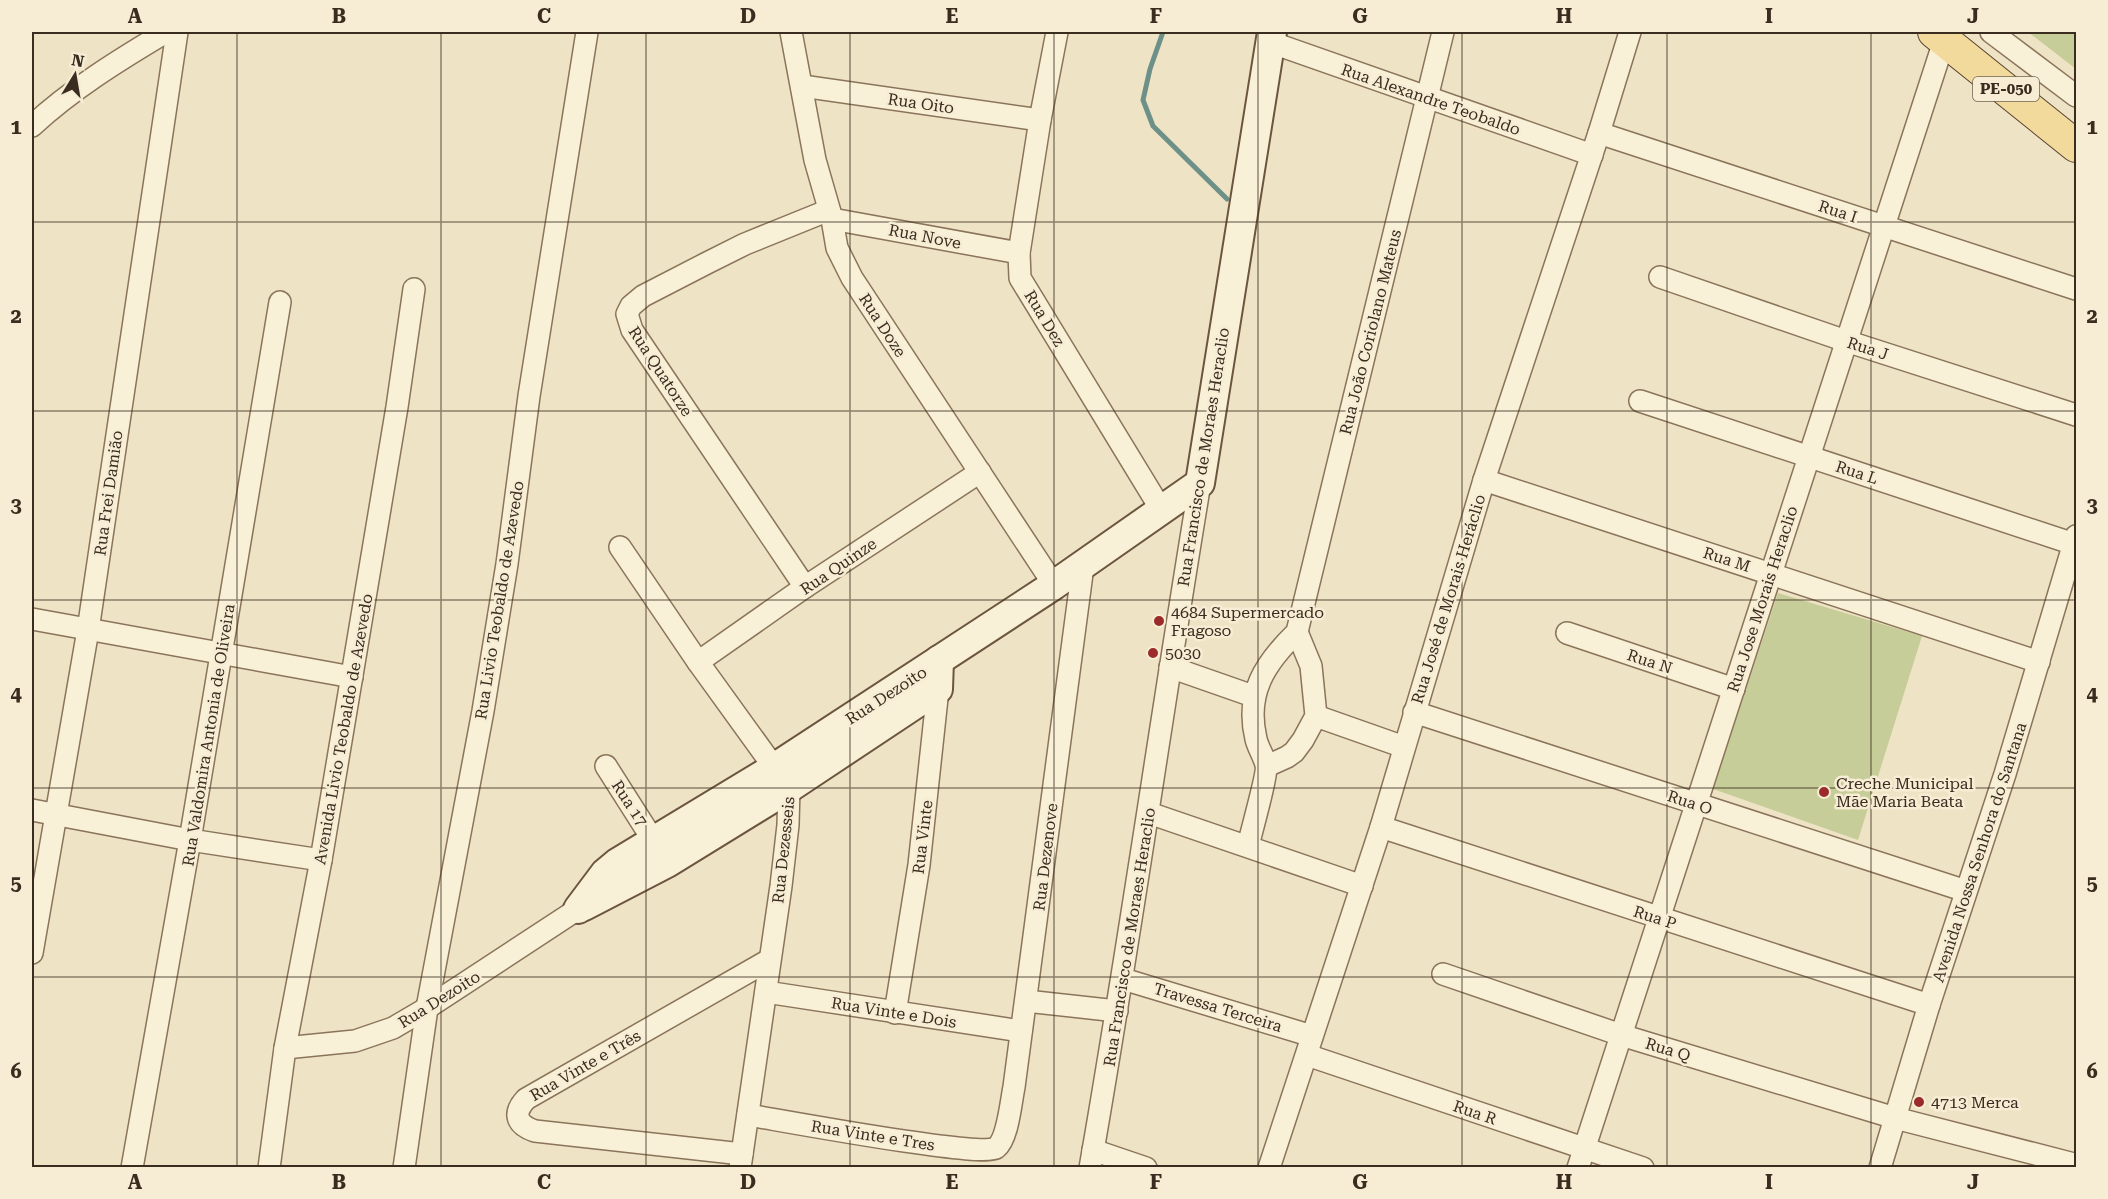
<svg xmlns="http://www.w3.org/2000/svg" width="2108" height="1199" viewBox="0 0 2108 1199" font-family="'Roboto Serif',serif">
  <style>
    .park { fill: #c6cd98 }
    .lines { fill: none; stroke-linecap: round; stroke-linejoin: round }
    .stream { stroke: #6d9188; stroke-width: 5 }
    .street-casing { stroke: #8a745a; stroke-width: 24 }
    .secondary-casing { stroke: #6c553e; stroke-width: 32 }
    .primary-casing { stroke: #58422f; stroke-width: 34 }
    .street { stroke: #f9f0d8; stroke-width: 21 }
    .secondary { stroke: #f9f0d8; stroke-width: 28 }
    .primary { stroke: #f2d99c; stroke-width: 32 }
    .grid { fill: none; stroke: #3a2c1f; stroke-width: 1.5; stroke-opacity: 0.55 }
    .poi-dot { fill: #9a2b2a; stroke: #f6edd4; stroke-width: 2 }
    .labels { text-anchor: middle; stroke-width: 5; stroke-linejoin: round; paint-order: stroke }
    .shield { fill: #f6edd4; stroke: #726655; stroke-width: 1.5 }
    .shield-label { font-size: 15px; font-weight: bold; fill: #3a2c1f }
    .street-label { font-size: 16px; fill: #3a2c1f; stroke: #f6edd4 }
    .poi-label { font-size: 16px; fill: #3a2c1f; stroke: #f6edd4; text-anchor: start }
    .neatline { fill: none; stroke: #3a2c1f; stroke-width: 2 }
    .grid-label { font-size: 20px; text-anchor: middle; font-weight: bold; fill: #3a2c1f }
  </style>
  <rect width="100%" height="100%" fill="#efe3c5"/>
  <!-- park -->
  <g class="park">
    <path d="M2028,32H2076V69Z"/>
    <path d="M1778,593L1922,636L1858,840L1713,789Z"/>
  </g>
  <g class="lines">
    <!-- stream -->
    <path class="stream" d="M1163,32L1150,69L1143,100L1153,126L1227,199"/>
    <!-- street casing -->
    <g class="street-casing">
      <g id="street">
        <path d="M791,32L815,160L832,219L837,248L852,278L1054,585"/>
        <path d="M1057,32L1040,120L1019,253L1020,278L1162,511"/>
        <path d="M1991,32L2076,96"/>
        <path d="M1270,42L1592,155"/>
        <path d="M802,86L1040,120"/>
        <path d="M32,126C72,89 119,60 166,32"/>
        <path d="M1599,133L2076,289"/>
        <path d="M832,219L1019,253"/>
        <path d="M1660,277L1846,341L2076,415"/>
        <path d="M1640,401L2074,544"/>
        <path d="M1484,480L2039,662"/>
        <path d="M620,547L698,662L789,788L788,825L781,886L740,1168"/>
        <path d="M805,587L632,330L627,314L631,306L643,296L707,263L745,244L829,210"/>
        <path d="M32,619L352,677"/>
        <path d="M1567,633L1734,689"/>
        <path d="M698,662L805,587L980,472"/>
        <path d="M1170,667L1253,696"/>
        <path d="M1414,712L1966,891"/>
        <path d="M1316,716L1404,747"/>
        <path d="M606,766L660,851"/>
        <path d="M1267,766L1287,757L1294,752L1303,740L1316,716L1311,666L1297,632"/>
        <path d="M32,810L190,840L321,860"/>
        <path d="M1149,813L1362,886"/>
        <path d="M1381,827L1929,1005"/>
        <path d="M1248,846C1251,833 1268,773 1266,765C1264,756 1258,748 1256,739C1245,693 1265,663 1297,632L1443,32"/>
        <path d="M32,953L88,630L177,32"/>
        <path d="M1443,974L1621,1035L1895,1118L2074,1164"/>
        <path d="M1123,979L1312,1036"/>
        <path d="M766,992L1021,1031"/>
        <path d="M1026,1001L1117,1011"/>
        <path d="M895,1013L919,865L938,689"/>
        <path d="M285,1048L355,1041L393,1028L427,1008L578,909"/>
        <path d="M1307,1055L1643,1168"/>
        <path d="M748,1115C779,1120 982,1158 996,1148C1008,1139 1011,1101 1014,1087L1083,566"/>
        <path d="M1093,1150L1146,1168"/>
        <path d="M742,1154L535,1131C517,1125 512,1114 526,1099L769,960"/>
        <path d="M132,1168L190,840L280,302"/>
        <path d="M269,1168L285,1048L321,860L397,407L414,289"/>
        <path d="M404,1168L427,1008L483,711L507,564L529,396L587,32"/>
        <path d="M1090,1168C1130,940 1162,711 1200,483"/>
        <path d="M1269,1168L1381,827L1484,480L1599,133L1630,32"/>
        <path d="M1578,1168L1947,32"/>
        <path d="M1880,1168L1929,1005L2005,774L2076,536"/>
      </g>
    </g>
    <!-- secondary casing -->
    <g class="secondary-casing">
      <g id="secondary">
        <path d="M584,906L667,863L789,788L938,689L939,660"/>
        <path d="M578,909L605,873L617,863L774,768L1054,585L1200,483L1272,32"/>
      </g>
    </g>
    <!-- primary casing -->
    <g class="primary-casing">
      <path id="primary" d="M1934,32L2076,146"/>
    </g>
    <!-- street -->
    <use href="#street" class="street"/>
    <!-- secondary -->
    <use href="#secondary" class="secondary"/>
    <!-- primary -->
    <use href="#primary" class="primary"/>
  </g>
  <!-- grid -->
  <path class="grid" d="M237,32V1168M441,32V1168M646,32V1168M850,32V1168M1054,32V1168M1258,32V1168M1462,32V1168M1667,32V1168M1871,32V1168M32,222H2076M32,411H2076M32,600H2076M32,788H2076M32,977H2076"/>
  <!-- markers -->
  <g class="poi-dot">
    <circle cx="1159" cy="621" r="6"/>
    <circle cx="1153" cy="653" r="6"/>
    <circle cx="1824" cy="792" r="6"/>
    <circle cx="1919" cy="1102" r="6"/>
  </g>
  <g class="labels">
    <!-- shield labels -->
    <rect class="shield" x="1973" y="77" width="66" height="24" rx="4.5"/>
    <g class="shield-label">
      <text x="2006" y="94">PE-050</text>
    </g>
    <!-- street labels -->
    <g class="street-label">
      <text transform="translate(1431 99) rotate(19)" y="6">Rua Alexandre Teobaldo</text>
      <text transform="translate(921 103) rotate(8)" y="6">Rua Oito</text>
      <text transform="translate(1838 211) rotate(18)" y="6">Rua I</text>
      <text transform="translate(925 236) rotate(11)" y="6">Rua Nove</text>
      <text transform="translate(1045 318) rotate(59)" y="6">Rua Dez</text>
      <text transform="translate(883 325) rotate(57)" y="6">Rua Doze</text>
      <text transform="translate(1370 332) rotate(-76)" y="6">Rua João Coriolano Mateus</text>
      <text transform="translate(1868 348) rotate(18)" y="6">Rua J</text>
      <text transform="translate(661 371) rotate(57)" y="6">Rua Quatorze</text>
      <text transform="translate(1203 457) rotate(-81)" y="6">Rua Francisco de Moraes Heraclio</text>
      <text transform="translate(1857 472) rotate(18)" y="6">Rua L</text>
      <text transform="translate(108 493) rotate(-82)" y="6">Rua Frei Damião</text>
      <text transform="translate(1727 559) rotate(18)" y="6">Rua M</text>
      <text transform="translate(838 566) rotate(-34)" y="6">Rua Quinze</text>
      <text transform="translate(1448 599) rotate(-73)" y="6">Rua José de Morais Heráclio</text>
      <text transform="translate(1762 599) rotate(-72)" y="6">Rua Jose Morais Heraclio</text>
      <text transform="translate(499 600) rotate(-81)" y="6">Rua Livio Teobaldo de Azevedo</text>
      <text transform="translate(1650 661) rotate(18)" y="6">Rua N</text>
      <text transform="translate(886 695) rotate(-33)" y="6">Rua Dezoito</text>
      <text transform="translate(343 729) rotate(-80)" y="6">Avenida Livio Teobaldo de Azevedo</text>
      <text transform="translate(208 735) rotate(-81)" y="6">Rua Valdomira Antonia de Oliveira</text>
      <text transform="translate(1690 802) rotate(18)" y="6">Rua O</text>
      <text transform="translate(630 803) rotate(57)" y="6">Rua 17</text>
      <text transform="translate(922 837) rotate(-83)" y="6">Rua Vinte</text>
      <text transform="translate(783 850) rotate(-84)" y="6">Rua Dezesseis</text>
      <text transform="translate(1979 852) rotate(-72)" y="6">Avenida Nossa Senhora do Santana</text>
      <text transform="translate(1045 857) rotate(-83)" y="6">Rua Dezenove</text>
      <text transform="translate(1655 917) rotate(18)" y="6">Rua P</text>
      <text transform="translate(1129 937) rotate(-81)" y="6">Rua Francisco de Moraes Heraclio</text>
      <text transform="translate(439 999) rotate(-32)" y="6">Rua Dezoito</text>
      <text transform="translate(1218 1007) rotate(17)" y="6">Travessa Terceira</text>
      <text transform="translate(894 1012) rotate(9)" y="6">Rua Vinte e Dois</text>
      <text transform="translate(1668 1049) rotate(17)" y="6">Rua Q</text>
      <text transform="translate(585 1065) rotate(-30)" y="6">Rua Vinte e Três</text>
      <text transform="translate(1475 1112) rotate(19)" y="6">Rua R</text>
      <text transform="translate(873 1135) rotate(9)" y="6">Rua Vinte e Tres</text>
    </g>
    <!-- poi labels -->
    <g class="poi-label">
      <text x="1171" y="618">4684 Supermercado<tspan x="1171" dy="18">Fragoso</tspan></text>
      <text x="1165" y="659">5030</text>
      <text x="1836" y="789">Creche Municipal<tspan x="1836" dy="18">Mãe Maria Beata</tspan></text>
      <text x="1931" y="1108">4713 Merca</text>
    </g>
  </g>
  <!-- border -->
  <rect width="2108" height="1199" fill="none" stroke="#f6edd4" stroke-width="66"/>
  <!-- north arrow -->
  <g transform="translate(75 75) rotate(11)" stroke="#f6edd4" stroke-width="4.5" paint-order="stroke">
  <path d="M0-4.5L10 22L0 15L-10 22Z" fill="#3a2c1f"/>
  <text y="-9" font-size="16" font-weight="bold" text-anchor="middle" fill="#3a2c1f">N</text>
  </g>
  <rect x="33" y="33" width="2042" height="1133" class="neatline"/>
  <g class="grid-label">
    <text x="135" y="23">A</text>
    <text x="339" y="23">B</text>
    <text x="544" y="23">C</text>
    <text x="748" y="23">D</text>
    <text x="952" y="23">E</text>
    <text x="1156" y="23">F</text>
    <text x="1360" y="23">G</text>
    <text x="1564" y="23">H</text>
    <text x="1769" y="23">I</text>
    <text x="1973" y="23">J</text>
    <text x="16" y="134">1</text>
    <text x="2092" y="134">1</text>
    <text x="16" y="323">2</text>
    <text x="2092" y="323">2</text>
    <text x="16" y="512">3</text>
    <text x="2092" y="512">3</text>
    <text x="16" y="701">4</text>
    <text x="2092" y="701">4</text>
    <text x="16" y="890">5</text>
    <text x="2092" y="890">5</text>
    <text x="16" y="1078">6</text>
    <text x="2092" y="1078">6</text>
    <text x="135" y="1189">A</text>
    <text x="339" y="1189">B</text>
    <text x="544" y="1189">C</text>
    <text x="748" y="1189">D</text>
    <text x="952" y="1189">E</text>
    <text x="1156" y="1189">F</text>
    <text x="1360" y="1189">G</text>
    <text x="1564" y="1189">H</text>
    <text x="1769" y="1189">I</text>
    <text x="1973" y="1189">J</text>
  </g>
</svg>
